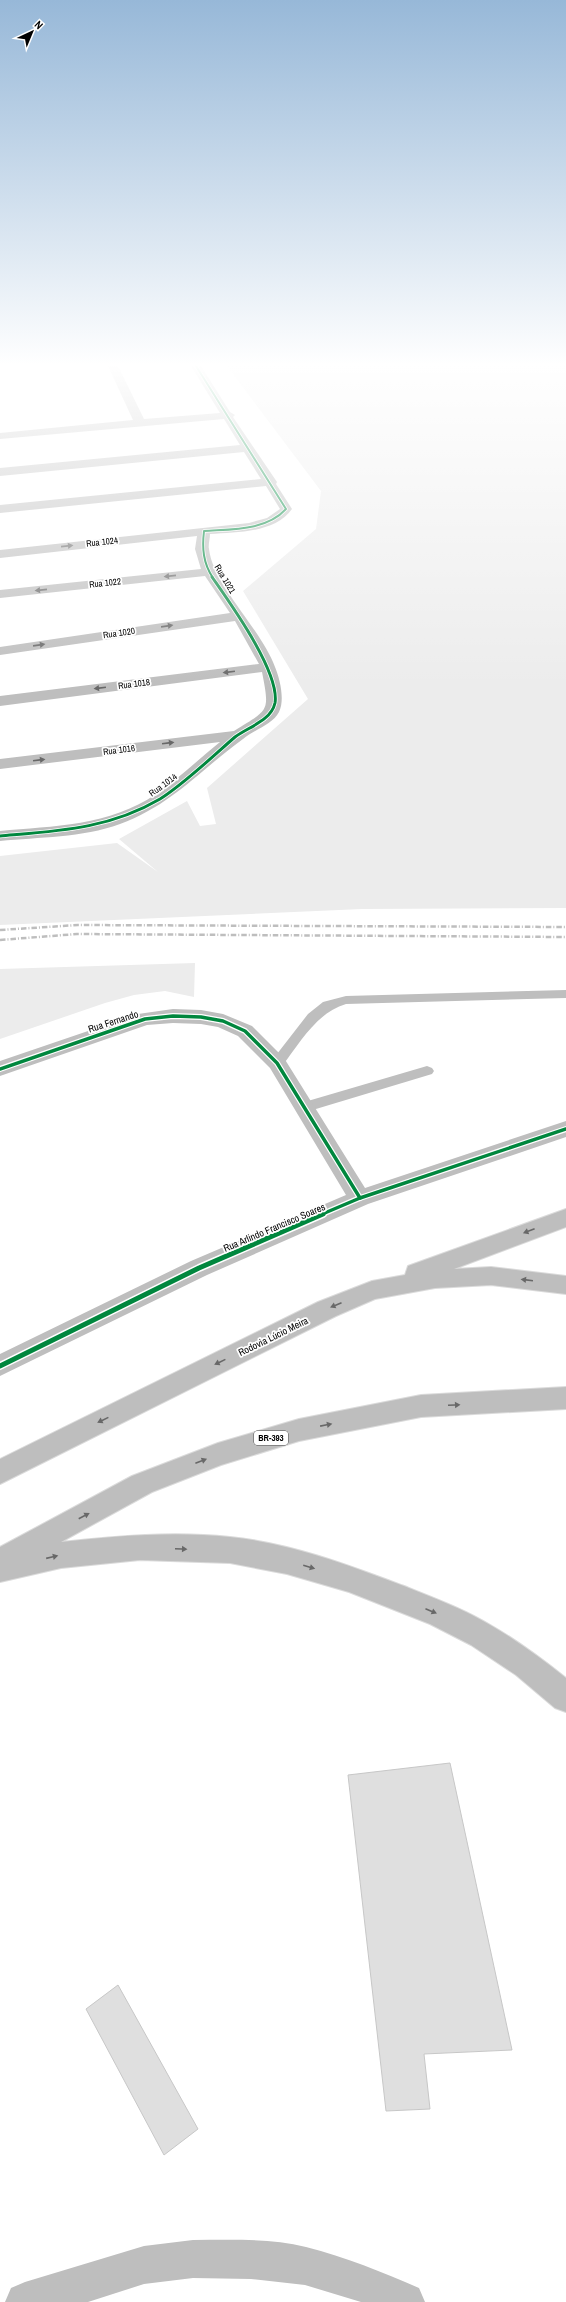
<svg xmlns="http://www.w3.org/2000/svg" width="566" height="2302" viewBox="0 0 566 2302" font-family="'Archivo Narrow',sans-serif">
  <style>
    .green { fill: #ececec }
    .building { fill: #dfdfdf; stroke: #c7c7c7 }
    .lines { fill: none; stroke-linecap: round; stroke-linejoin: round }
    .highway-casing { stroke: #dbdbdb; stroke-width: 2 }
    .lane { fill: #bebebe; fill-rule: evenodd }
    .street { fill: #bebebe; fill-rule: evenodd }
    .highway { fill: #bebebe; fill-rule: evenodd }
    .rail { stroke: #bebebe; stroke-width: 2.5; stroke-dasharray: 5.5 2 1 2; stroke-linecap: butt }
    .cycleway-far3-casing { stroke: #fff; stroke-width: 3.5 }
    .cycleway-far2-casing { stroke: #fff; stroke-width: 4.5 }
    .cycleway-far1-casing { stroke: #fff; stroke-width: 6 }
    .cycleway-casing { stroke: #fff; stroke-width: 8 }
    .cycleway-far3 { stroke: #00873e; stroke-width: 2 }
    .cycleway-far2 { stroke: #00873e; stroke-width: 3 }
    .cycleway-far1 { stroke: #00873e; stroke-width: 3.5 }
    .cycleway { stroke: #00873e; stroke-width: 5 }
    .oneway { fill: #686868 }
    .labels { text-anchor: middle; stroke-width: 3.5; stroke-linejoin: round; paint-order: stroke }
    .far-street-label { font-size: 9px; fill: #000; stroke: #fff }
    .shield { fill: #fff; stroke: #4c4c4c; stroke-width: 1 }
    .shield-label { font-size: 9px; font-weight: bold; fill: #000 }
    .street-label { font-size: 10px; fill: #000; stroke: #fff }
  </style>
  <rect width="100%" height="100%" fill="#fff"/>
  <!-- green -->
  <g class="green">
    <path d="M227,366H566V908L362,909L0,925V856L117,843L158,872L119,839L187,801L200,826L216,824L207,788L308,699L243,591L316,529L321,491Z"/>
    <path d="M195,963L194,997L165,991L134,995L105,1003L0,1039V969Z"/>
  </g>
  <!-- building -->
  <g class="building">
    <path d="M450,1763L512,2050L424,2054L430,2109L386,2111L348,1775Z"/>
    <path d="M118,1985L198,2129L164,2155L86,2009Z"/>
  </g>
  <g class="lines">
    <!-- highway casing -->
    <g class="highway-casing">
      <g id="highway">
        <path d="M566,1209V1227L454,1269L491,1267L566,1276V1294L491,1285L435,1288L375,1299L336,1316L0,1484V1459L318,1302L372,1281L405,1275L408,1266Z"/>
        <path d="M566,1387V1409L421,1417L299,1441L221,1465L152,1492L61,1542C117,1536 173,1531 230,1537C290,1543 348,1565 404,1586C434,1598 464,1609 492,1626C518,1641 542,1659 566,1678V1712L555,1708L516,1675L471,1645L430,1624L349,1592L287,1574L230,1563L140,1560L61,1568L0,1582V1547L132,1476L218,1443L299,1419L421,1395Z"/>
      </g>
    </g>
    <!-- lane -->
    <g class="lane">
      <path d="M566,990V998L346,1004C316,1013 300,1043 282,1066H272L270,1063L308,1014L323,1002L346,996Z"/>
      <path d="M427,1066L432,1068L434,1071L432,1074L306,1112L301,1111L299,1107L301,1103Z"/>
    </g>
    <!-- street -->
    <g class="street">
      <path d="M108,366H118L144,419L220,413L191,366H201L230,412L235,415L233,417L277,482L276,484L292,509C275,533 237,532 210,534C210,539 208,545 209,549C213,585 262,630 275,667C280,679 285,700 279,712C273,724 254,730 243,739C200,770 172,805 120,824C82,838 39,837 0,841V831C53,826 110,826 156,794C178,779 199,759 220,742L0,769V759L234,731C269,709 270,713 262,672L0,706V696L259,664L235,621L0,655V647L230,613L205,576L0,598V590L201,569L195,549L197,536L0,558V550L249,523L267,518L280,509L266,486L0,513V505L261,479L244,452L0,476V468L240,445L224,419L0,439V433L133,420Z"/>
      <path d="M173,1009L201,1010L223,1014L252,1026L284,1058L365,1188L566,1121V1137L368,1204L207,1275L0,1376V1354L191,1261L346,1195L270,1068L238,1036L218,1027L201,1024L173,1023L147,1025L0,1076V1061L138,1014Z"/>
      <path d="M193,2240C230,2240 270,2238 306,2247C346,2257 382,2272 419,2288L425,2302H361L305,2285L251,2279L193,2278L144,2284L88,2302H5L11,2288L25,2282L144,2246Z"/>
    </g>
    <!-- highway -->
    <use href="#highway" class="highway"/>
    <!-- rail -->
    <g class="rail">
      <path d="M0,930L78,925L566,927"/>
      <path d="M0,940L77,934L566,937"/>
    </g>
    <!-- cycleway-far3 casing -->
    <g class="cycleway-far3-casing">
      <path id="cycleway-far3" d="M196,366L286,509C266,531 231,529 204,531C202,548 203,563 213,578"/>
    </g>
    <!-- cycleway-far2 casing -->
    <g class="cycleway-far2-casing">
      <path id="cycleway-far2" d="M0,836C58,831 109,829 160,799C184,784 213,756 235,737C248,727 271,721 275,703C280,672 230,603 212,577"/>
    </g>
    <!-- cycleway-far1 casing -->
    <g class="cycleway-far1-casing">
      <g id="cycleway-far1">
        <path d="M0,1069L145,1019L173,1016L201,1017L223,1021L245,1031L277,1063L360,1198"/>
        <path d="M320,1215L360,1198L566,1129"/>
      </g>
    </g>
    <!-- cycleway casing -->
    <g class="cycleway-casing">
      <path id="cycleway" d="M0,1366L199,1268L323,1214"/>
    </g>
    <!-- cycleway-far3 -->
    <use href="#cycleway-far3" class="cycleway-far3"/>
    <!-- cycleway-far2 -->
    <use href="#cycleway-far2" class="cycleway-far2"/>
    <!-- cycleway-far1 -->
    <use href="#cycleway-far1" class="cycleway-far1"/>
    <!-- cycleway -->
    <use href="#cycleway" class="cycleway"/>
  </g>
  <!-- one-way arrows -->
  <defs><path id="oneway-solid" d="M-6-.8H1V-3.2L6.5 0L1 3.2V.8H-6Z"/></defs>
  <g class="oneway">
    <use href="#oneway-solid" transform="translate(67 546) rotate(-6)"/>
    <use href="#oneway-solid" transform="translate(170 576) rotate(174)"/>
    <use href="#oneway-solid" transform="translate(41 590) rotate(174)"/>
    <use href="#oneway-solid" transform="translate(167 626) rotate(-8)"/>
    <use href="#oneway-solid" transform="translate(39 645) rotate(-8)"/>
    <use href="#oneway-solid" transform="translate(229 672) rotate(173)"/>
    <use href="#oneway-solid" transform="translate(100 688) rotate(173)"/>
    <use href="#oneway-solid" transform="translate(168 743) rotate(-7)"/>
    <use href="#oneway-solid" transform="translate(39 760) rotate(-7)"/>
    <use href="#oneway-solid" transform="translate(529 1231) rotate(159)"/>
    <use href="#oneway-solid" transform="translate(527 1280) rotate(-173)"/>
    <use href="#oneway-solid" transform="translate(336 1305) rotate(157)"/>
    <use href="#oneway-solid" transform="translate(220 1362) rotate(154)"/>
    <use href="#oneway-solid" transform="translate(454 1405) rotate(-3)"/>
    <use href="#oneway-solid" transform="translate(103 1420) rotate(154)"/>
    <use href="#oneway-solid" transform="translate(326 1425) rotate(-11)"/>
    <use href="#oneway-solid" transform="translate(201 1461) rotate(-21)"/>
    <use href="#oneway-solid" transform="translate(84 1516) rotate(-28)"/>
    <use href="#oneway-solid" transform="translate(181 1549) rotate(2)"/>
    <use href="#oneway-solid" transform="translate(52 1557) rotate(-13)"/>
    <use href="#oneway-solid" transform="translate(309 1567) rotate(16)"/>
    <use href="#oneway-solid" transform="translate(431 1611) rotate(23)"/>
  </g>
  <!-- sky -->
  <linearGradient id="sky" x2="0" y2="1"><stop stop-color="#97b8d8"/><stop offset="0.53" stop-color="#fff"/><stop offset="1" stop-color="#fff" stop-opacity="0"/></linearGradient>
  <rect width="566" height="688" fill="url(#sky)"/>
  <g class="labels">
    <!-- far-street labels -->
    <g class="far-street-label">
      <text transform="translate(102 542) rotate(-6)" y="3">Rua 1024</text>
      <text transform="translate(225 579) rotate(59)" y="3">Rua 1021</text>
      <text transform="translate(105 583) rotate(-6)" y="3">Rua 1022</text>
      <text transform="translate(119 633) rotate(-8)" y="3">Rua 1020</text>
      <text transform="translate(134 684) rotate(-7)" y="3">Rua 1018</text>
      <text transform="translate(119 750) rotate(-7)" y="3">Rua 1016</text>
      <text transform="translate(163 785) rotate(-36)" y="3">Rua 1014</text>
    </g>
    <!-- shield labels -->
    <rect class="shield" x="254" y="1431" width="34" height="14" rx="3"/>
    <g class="shield-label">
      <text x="271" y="1441">BR-393</text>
    </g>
    <!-- street labels -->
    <g class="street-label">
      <text transform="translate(113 1021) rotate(-18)" y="4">Rua Fernando</text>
      <text transform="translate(274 1227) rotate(-23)" y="4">Rua Arlindo Francisco Soares</text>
      <text transform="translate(273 1336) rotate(-26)" y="4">Rodovia Lúcio Meira</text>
    </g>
  </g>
  <!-- north arrow -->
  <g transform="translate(32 32) rotate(44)" stroke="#ffffff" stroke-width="3" paint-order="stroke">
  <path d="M0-3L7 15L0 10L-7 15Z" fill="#000000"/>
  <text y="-6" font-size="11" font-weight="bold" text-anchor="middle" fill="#000000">N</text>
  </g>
</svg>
